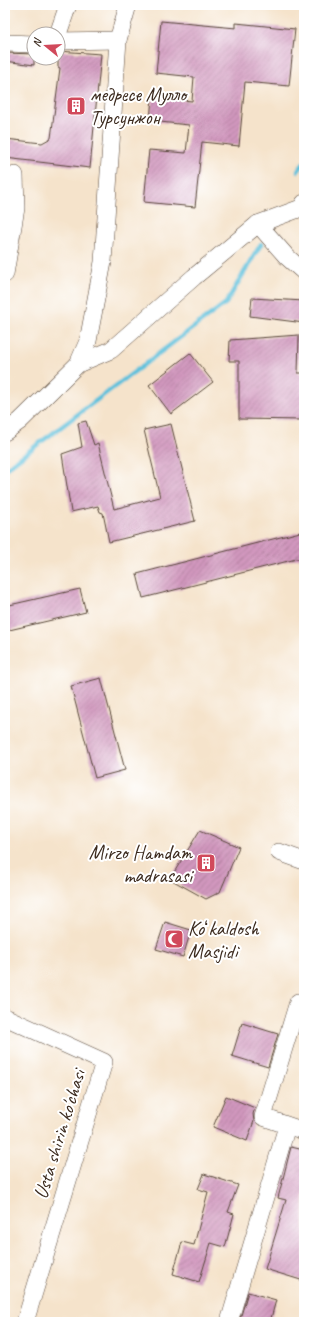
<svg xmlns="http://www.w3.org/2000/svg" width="309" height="1327" viewBox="0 0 309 1327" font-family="Caveat,sans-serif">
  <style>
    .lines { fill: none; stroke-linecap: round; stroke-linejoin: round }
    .stream { stroke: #5ec1dc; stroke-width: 4.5 }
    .building { fill: url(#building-hatch) }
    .street-casing { stroke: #574638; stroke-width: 18 }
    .street { stroke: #fff; stroke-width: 17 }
    .labels { text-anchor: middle; stroke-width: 4; stroke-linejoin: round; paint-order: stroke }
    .poi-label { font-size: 20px; fill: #3b2a1e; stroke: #fff; text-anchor: start }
    .street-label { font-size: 20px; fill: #3b2a1e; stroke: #fff }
  </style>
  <defs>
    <pattern id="building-hatch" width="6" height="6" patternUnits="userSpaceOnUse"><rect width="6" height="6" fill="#d197be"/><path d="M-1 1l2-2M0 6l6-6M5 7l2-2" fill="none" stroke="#ab7b9a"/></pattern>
  </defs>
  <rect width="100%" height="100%" fill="#fff"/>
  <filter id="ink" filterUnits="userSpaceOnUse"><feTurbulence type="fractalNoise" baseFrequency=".025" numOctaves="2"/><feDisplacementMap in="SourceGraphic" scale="8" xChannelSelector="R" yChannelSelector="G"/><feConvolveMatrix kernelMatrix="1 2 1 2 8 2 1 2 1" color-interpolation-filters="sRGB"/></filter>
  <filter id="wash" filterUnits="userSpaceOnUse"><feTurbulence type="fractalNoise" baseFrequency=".012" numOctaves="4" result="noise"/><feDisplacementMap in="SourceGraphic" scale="16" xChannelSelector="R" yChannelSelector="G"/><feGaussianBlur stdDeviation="0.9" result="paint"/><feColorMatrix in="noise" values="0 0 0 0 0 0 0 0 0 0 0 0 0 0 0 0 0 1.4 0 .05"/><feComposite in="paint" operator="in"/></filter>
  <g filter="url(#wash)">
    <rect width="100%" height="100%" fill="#f5e3cb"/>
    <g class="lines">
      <!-- stream -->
      <g class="stream">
        <path d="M298,171L304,163"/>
        <path d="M5,469L226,303L261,244"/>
      </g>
    </g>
    <g id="blocks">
      <!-- building -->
      <g class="building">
        <path d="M161,21L236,28V23L295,29L289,86L245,82L239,146L202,142L195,207L144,202L149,150L186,153L189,125L150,121L152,97L192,101L194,77L156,73Z"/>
        <path d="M58,51L101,54L90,168L5,158V139L42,143L51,138L60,68L58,67Z"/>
        <path d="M5,53L34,54V65L5,61Z"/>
        <path d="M252,298L304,301V323L250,316Z"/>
        <path d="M299,335L298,373H304V420L239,419V361H229L230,340Z"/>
        <path d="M190,353L213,382L171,414L149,385Z"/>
        <path d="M86,421L94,445L98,443L114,509L160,497L144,430L171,424L195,521L109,542L103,513L100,512L98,506L71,512L62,454L82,447L78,423Z"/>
        <path d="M304,531V557L143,598L137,574Z"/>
        <path d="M80,589L86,612L5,631V606Z"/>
        <path d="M101,678L125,770L95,778L71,686Z"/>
        <path d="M200,830L239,847L220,892L206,899L170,879Z"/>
        <path d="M165,922L191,930L183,957L156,949Z"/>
        <path d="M242,1023L278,1034L268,1067L232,1056Z"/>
        <path d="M226,1096L255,1108L253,1114L254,1121L247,1141L213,1127Z"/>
        <path d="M291,1147L304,1150V1281L265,1269L286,1200L278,1198Z"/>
        <path d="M204,1174L238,1185L228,1212L234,1214L225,1247L211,1243L199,1282L173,1274L182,1242L194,1245L208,1192L198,1189Z"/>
        <path d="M248,1292L276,1300L270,1322H239Z"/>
      </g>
    </g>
  </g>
  <g filter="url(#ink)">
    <use href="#blocks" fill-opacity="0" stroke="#574638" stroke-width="1"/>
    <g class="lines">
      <!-- street casing -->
      <g class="street-casing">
        <g id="street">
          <path d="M58,34L68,5"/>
          <path d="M58,41L118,40"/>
          <path d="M5,43L34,44"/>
          <path d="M258,224L287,257L304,272"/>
          <path d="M5,274L16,208L15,175"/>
          <path d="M78,364L88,341L103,262L118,40L128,5"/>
          <path d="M5,432L20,421L78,364L111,350L194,277L258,224L301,208L304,203"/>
          <path d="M279,852L304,861"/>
          <path d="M298,1002L263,1117L304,1131"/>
          <path d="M5,1017L104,1062L25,1322"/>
          <path d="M229,1322L287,1126"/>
        </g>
      </g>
      <!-- street -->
      <use href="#street" class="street"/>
    </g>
  </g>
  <!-- icons -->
  <defs>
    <g id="building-square" transform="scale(1)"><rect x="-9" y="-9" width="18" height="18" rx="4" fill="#d1495b" stroke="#fff"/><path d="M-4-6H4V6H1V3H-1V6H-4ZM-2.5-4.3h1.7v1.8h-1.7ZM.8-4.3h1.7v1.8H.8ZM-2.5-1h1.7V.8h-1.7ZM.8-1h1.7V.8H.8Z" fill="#fff"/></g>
    <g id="mosque-square" transform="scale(1)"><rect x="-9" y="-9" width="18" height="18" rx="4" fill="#d1495b" stroke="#fff"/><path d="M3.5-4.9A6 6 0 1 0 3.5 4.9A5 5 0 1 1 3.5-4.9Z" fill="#fff"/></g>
  </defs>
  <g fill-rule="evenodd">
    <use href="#building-square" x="76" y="106"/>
    <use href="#building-square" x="206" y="863"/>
    <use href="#mosque-square" x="174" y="939"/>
  </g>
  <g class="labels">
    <!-- poi labels -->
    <g class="poi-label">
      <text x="90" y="101">медресе Мулло<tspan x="90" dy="23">Турсунжон</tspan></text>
      <text x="192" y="859" text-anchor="end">Mirzo Hamdam<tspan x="192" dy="23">madrasasi</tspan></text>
      <text x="188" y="935">Koʻkaldosh<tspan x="188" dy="23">Masjidi</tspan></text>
    </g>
    <!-- street labels -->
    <g class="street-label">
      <text transform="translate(59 1134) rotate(-73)" y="7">Usta shirin ko'chasi</text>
    </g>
  </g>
  <!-- margin -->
  <rect width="309" height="1327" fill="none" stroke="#fff" stroke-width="20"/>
  <!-- north arrow -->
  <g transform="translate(46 46) rotate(288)"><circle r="19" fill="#ffffff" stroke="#b1aaa5"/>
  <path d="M0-3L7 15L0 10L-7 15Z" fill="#d1495b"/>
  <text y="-6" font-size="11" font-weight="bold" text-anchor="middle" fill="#3b2a1e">N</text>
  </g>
</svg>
